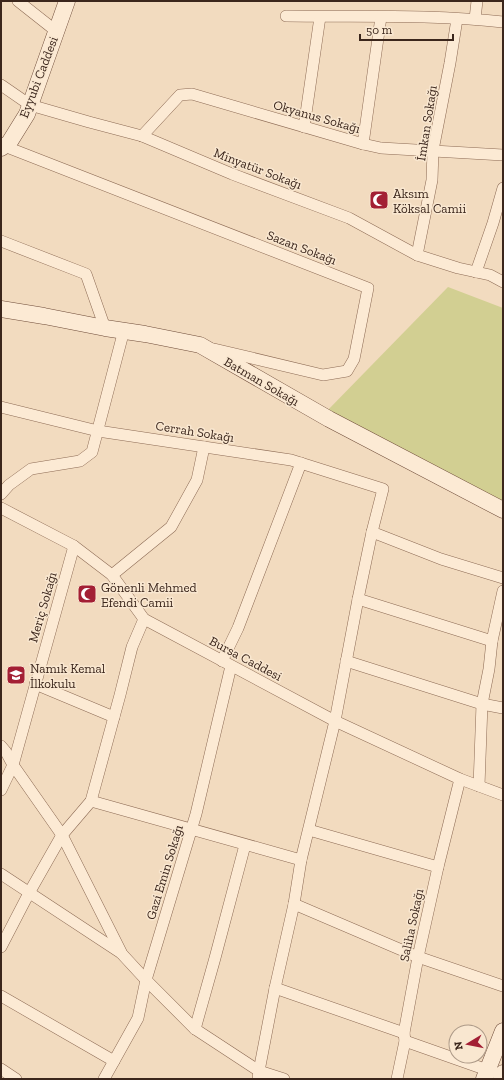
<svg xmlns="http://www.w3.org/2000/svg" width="504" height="1080" viewBox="0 0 504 1080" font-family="'Zilla Slab',serif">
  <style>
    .green { fill: #d2cf92 }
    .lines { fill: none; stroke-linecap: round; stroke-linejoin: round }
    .street-casing { stroke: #8d6b55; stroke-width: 12 }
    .secondary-casing { stroke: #6f4c39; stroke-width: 17 }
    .street { stroke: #fcead4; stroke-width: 11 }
    .secondary { stroke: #fcead4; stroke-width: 16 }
    .labels { text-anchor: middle; stroke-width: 3; stroke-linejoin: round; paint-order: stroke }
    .street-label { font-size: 13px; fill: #3b261c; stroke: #f9e7d0 }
    .poi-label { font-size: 13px; fill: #3b261c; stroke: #f9e7d0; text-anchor: start }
  </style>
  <rect width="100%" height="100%" fill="#f2dbbf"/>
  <!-- green -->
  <path class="green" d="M448,287L503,308V502L326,412Z"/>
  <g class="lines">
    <!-- street casing -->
    <g class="street-casing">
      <g id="street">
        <path d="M18,1L56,31"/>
        <path d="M286,16C358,17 432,14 503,22"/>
        <path d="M475,19L477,1"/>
        <path d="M1,85L30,105L89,122L142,136L232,174L349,218L417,255L458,268L490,275L503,282"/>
        <path d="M304,127L320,17"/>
        <path d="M142,136L180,95L192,94L363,144L381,148L503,155"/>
        <path d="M363,144L381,17"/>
        <path d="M4,146L368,288L354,359L347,371L323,375L214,349"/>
        <path d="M1,241L86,274L105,328"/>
        <path d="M417,255L432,180L433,150L450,63L457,19"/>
        <path d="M476,272L493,223L503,188"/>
        <path d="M1,407L98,431L291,460L383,489L372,532L358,599L335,721L301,860L294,904L275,988L259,1071L258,1079"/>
        <path d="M1,494L9,485L31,469L80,461L92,452L124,330"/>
        <path d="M1,508L74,546L112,575L144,619L335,721L460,779L503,795"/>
        <path d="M372,532L441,559L503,578"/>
        <path d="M112,575L171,527L197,480L204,447"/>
        <path d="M358,599L492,641"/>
        <path d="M222,661L238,628L301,463"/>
        <path d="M346,661L482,704L503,708"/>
        <path d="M35,684L114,717"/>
        <path d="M1,746L6,752L13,765L62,835L122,954L146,980L195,1029L259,1071L284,1079"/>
        <path d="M479,786L482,704L489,669L492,641L503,591"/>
        <path d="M1,790L13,765L74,546"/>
        <path d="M91,801L301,860"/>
        <path d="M309,830L438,867"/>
        <path d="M1,874L121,953"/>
        <path d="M294,904L418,957L503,986"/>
        <path d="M1,947L29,893L62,835L91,801L120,695L132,647L144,619"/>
        <path d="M275,988L404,1033"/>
        <path d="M1,996L114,1061"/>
        <path d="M195,1029L215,958L245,845"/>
        <path d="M405,1041L493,1072"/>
        <path d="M1,1069L16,1079"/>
        <path d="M104,1079L138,1018L146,980L196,814L231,666"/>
        <path d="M397,1079L405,1041L404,1033L418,957L438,867L460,779"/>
      </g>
    </g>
    <!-- secondary casing -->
    <g class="secondary-casing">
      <g id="secondary">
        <path d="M1,148L9,143L27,114L67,1"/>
        <path d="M1,309L44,316L105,328L145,334L200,345L329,419L503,510"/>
        <path d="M484,1079L503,1031"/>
        <path d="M501,1079L503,1073"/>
      </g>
    </g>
    <!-- street -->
    <use href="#street" class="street"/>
    <!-- secondary -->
    <use href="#secondary" class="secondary"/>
  </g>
  <!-- icons -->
  <defs>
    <g id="mosque-square" transform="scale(1)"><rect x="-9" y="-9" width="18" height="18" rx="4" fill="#a31f34" stroke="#f9e7d0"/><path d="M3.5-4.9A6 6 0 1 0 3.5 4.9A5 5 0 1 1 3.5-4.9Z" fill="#fff"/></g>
    <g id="school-square" transform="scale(1)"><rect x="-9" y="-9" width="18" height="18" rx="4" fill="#a31f34" stroke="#f9e7d0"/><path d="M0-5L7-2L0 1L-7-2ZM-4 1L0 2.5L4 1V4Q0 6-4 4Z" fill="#fff"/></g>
  </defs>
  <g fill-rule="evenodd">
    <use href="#mosque-square" x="379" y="200"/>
    <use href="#mosque-square" x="87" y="594"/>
    <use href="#school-square" x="16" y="675"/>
  </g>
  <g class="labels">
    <!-- street labels -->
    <g class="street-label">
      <text transform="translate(38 77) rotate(-69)" y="5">Eyyubi Caddesi</text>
      <text transform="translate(317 116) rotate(16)" y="5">Okyanus Sokağı</text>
      <text transform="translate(426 123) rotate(-81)" y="5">İmkan Sokağı</text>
      <text transform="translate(258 168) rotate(21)" y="5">Minyatür Sokağı</text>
      <text transform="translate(302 247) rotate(21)" y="5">Sazan Sokağı</text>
      <text transform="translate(262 381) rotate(30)" y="5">Batman Sokağı</text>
      <text transform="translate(195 431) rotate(9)" y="5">Cerrah Sokağı</text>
      <text transform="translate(42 607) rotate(-74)" y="5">Meriç Sokağı</text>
      <text transform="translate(246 658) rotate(28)" y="5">Bursa Caddesi</text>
      <text transform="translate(164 872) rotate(-73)" y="5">Gazi Emin Sokağı</text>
      <text transform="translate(411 925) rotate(-78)" y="5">Saliha Sokağı</text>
    </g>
    <!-- poi labels -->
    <g class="poi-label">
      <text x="393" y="198">Aksım<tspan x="393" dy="15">Köksal Camii</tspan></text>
      <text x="101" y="592">Gönenli Mehmed<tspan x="101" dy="15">Efendi Camii</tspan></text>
      <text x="30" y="673">Namık Kemal<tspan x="30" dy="15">İlkokulu</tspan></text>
    </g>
  </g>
  <!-- border -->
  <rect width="504" height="1080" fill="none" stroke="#3b261c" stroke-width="4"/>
  <!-- north arrow -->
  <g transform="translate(468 1044) rotate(260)"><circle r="19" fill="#f9e7d0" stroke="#ad9a88"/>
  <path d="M0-3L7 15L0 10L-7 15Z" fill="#a31f34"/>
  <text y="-6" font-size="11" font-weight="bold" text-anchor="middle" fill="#3b261c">N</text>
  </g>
  <!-- scale -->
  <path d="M360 34v6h93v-6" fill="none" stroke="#3b261c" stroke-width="2"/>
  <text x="366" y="34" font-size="12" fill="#3b261c" stroke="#f9e7d0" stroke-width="3" paint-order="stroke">50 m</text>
</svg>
